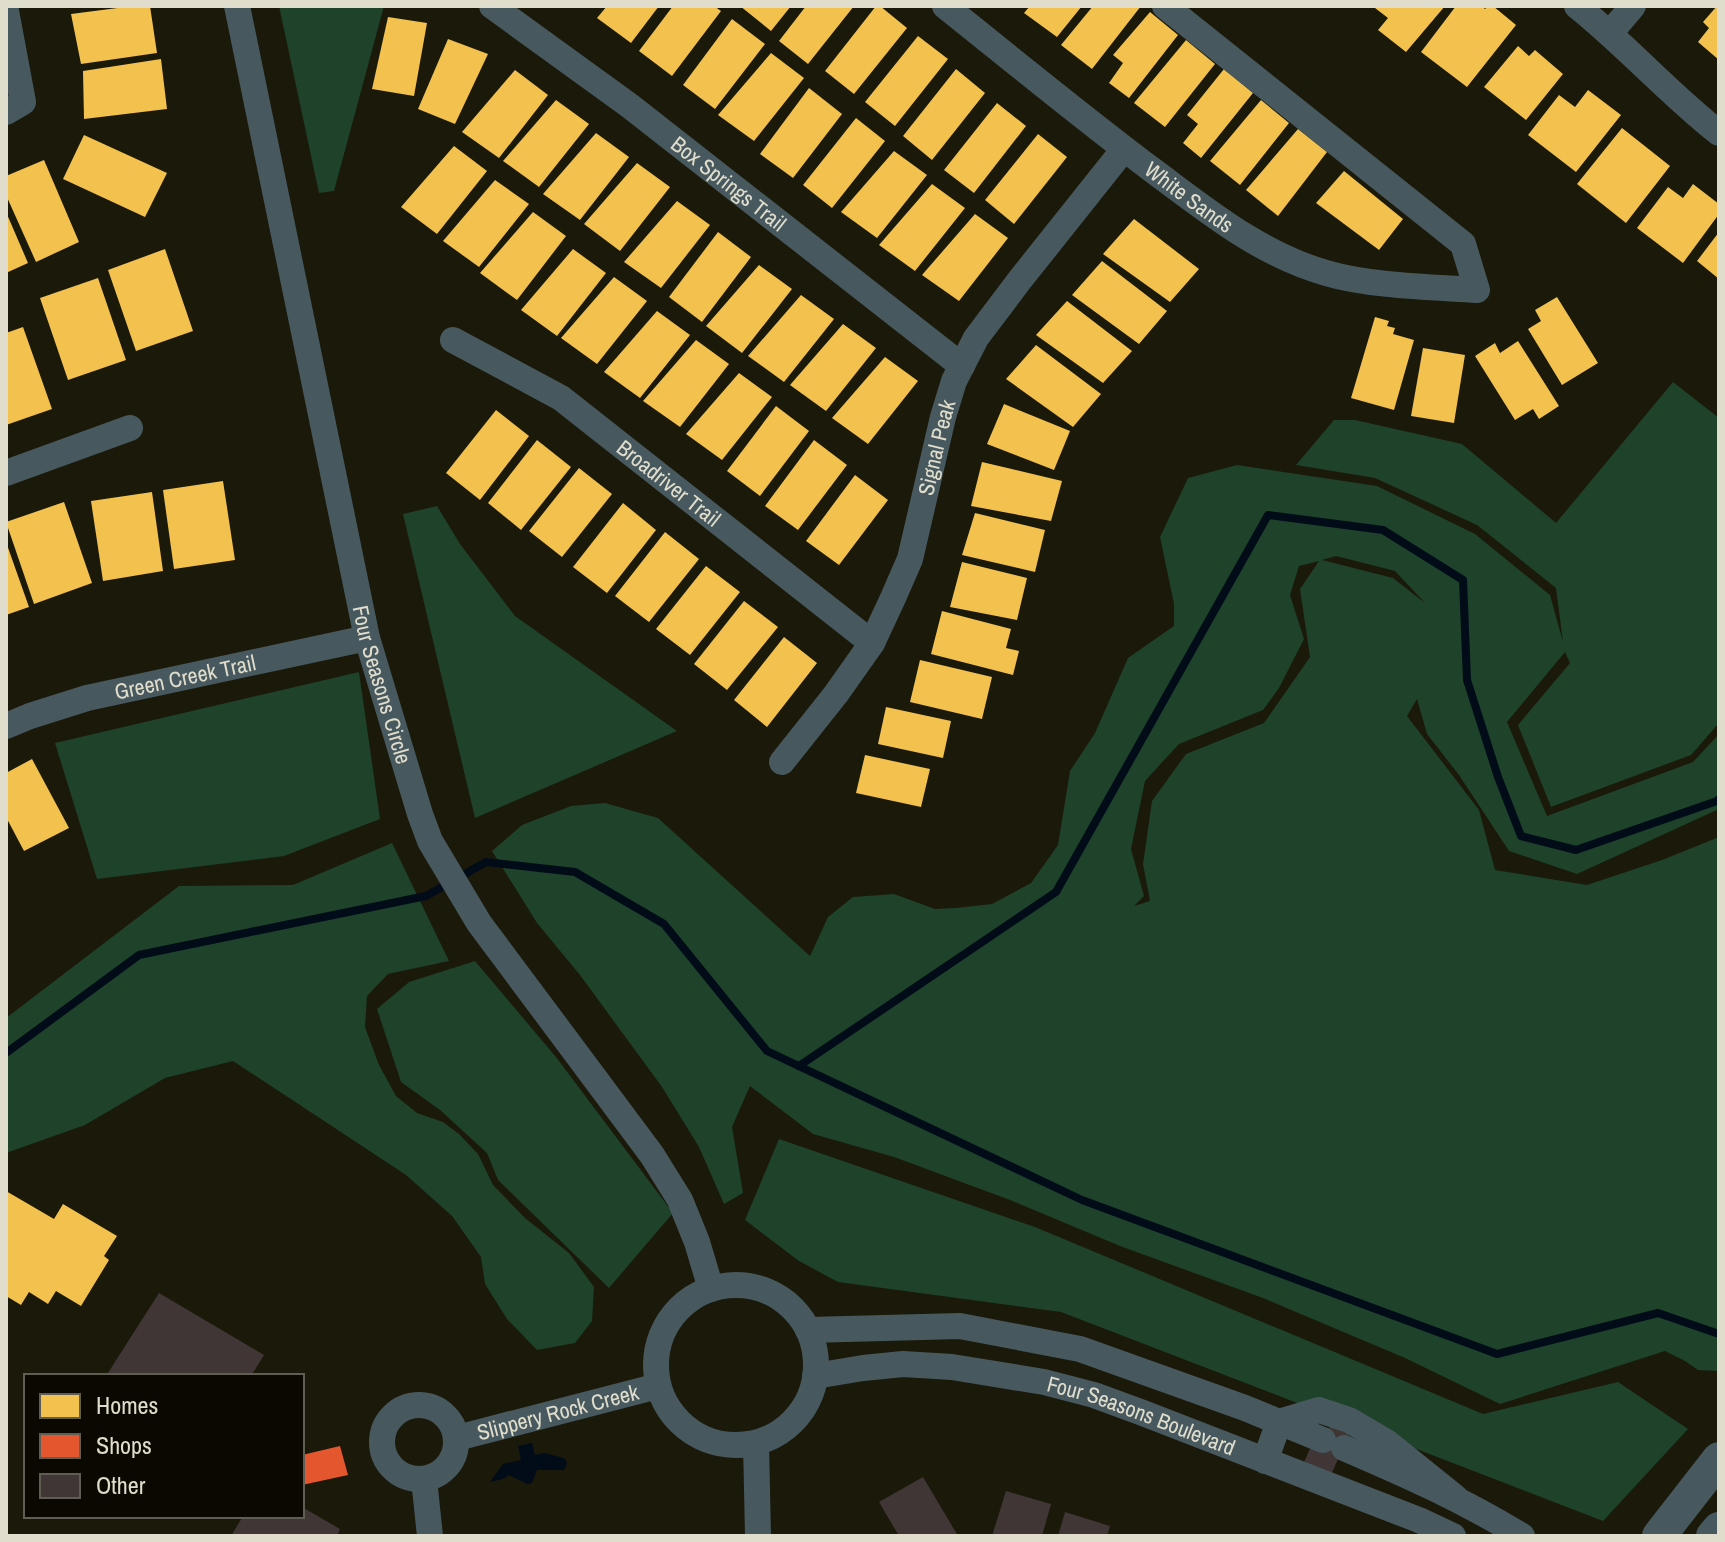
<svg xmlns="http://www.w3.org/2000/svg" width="1725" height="1542" viewBox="0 0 1725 1542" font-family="'Archivo Narrow',sans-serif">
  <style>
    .green { fill: #1e422a; fill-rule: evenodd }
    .water { fill: #020c19 }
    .homes { fill: #f2c14e }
    .shops { fill: #e4572e }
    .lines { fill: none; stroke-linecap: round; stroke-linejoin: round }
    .stream { stroke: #020c19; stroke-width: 8 }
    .building { fill: #403635 }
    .minor { stroke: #47595e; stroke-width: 26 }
    .tertiary { stroke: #47595e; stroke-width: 34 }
    .labels { text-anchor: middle; stroke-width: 8; stroke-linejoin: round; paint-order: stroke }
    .street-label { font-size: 22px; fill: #e0ddcc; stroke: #0a0801 }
  </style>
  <rect width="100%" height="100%" fill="#1b190a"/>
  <!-- green -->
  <g class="green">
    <path d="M279,6H384L334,191L319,193Z"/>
    <path d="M1673,382L1719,418V723L1691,755L1551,807L1518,725L1570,663L1565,652L1507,722L1547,816L1693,762L1719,734V809L1577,874L1509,851L1459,775L1427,734L1417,699L1407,716L1479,810L1495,870L1587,885L1662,860L1719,837V1371L1698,1370L1685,1361L1665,1351L1500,1404L1405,1358L1263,1298L1120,1246L1010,1200L894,1157L813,1134L750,1086L732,1127L743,1193L724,1204L699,1147L662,1087L580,975L537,923L492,851L522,825L571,806L605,803L658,818L810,956L828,917L853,897L894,894L935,909L956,908L992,904L1031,883L1058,845L1070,771L1095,733L1128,658L1174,626V604L1160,537L1188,478L1237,465L1377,486L1475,534L1550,595L1563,642L1556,588L1477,525L1375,478L1296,465L1334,420H1355L1462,444L1556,523ZM1336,556L1395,571L1425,603L1393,578L1322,560ZM1319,561L1300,589L1310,657L1264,723L1186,754L1152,801L1143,864L1150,901L1134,906L1144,896L1131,849L1145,781L1179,744L1263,710L1279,688L1304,639L1290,595L1299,566Z"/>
    <path d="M437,506L460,544L515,616L677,731L475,818L403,514Z"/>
    <path d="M359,672L380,819L284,856L97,879L55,743Z"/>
    <path d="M392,843L449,961L388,974L367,996L365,1027L379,1065L396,1096L417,1113L443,1122L459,1134L478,1154L493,1185L525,1218L569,1253L594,1287L592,1321L575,1343L537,1350L507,1319L485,1284L481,1257L452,1216L406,1175L233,1061L165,1078L85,1125L6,1153V1018L179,886L293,885Z"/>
    <path d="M475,961L556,1057L673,1213L609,1288L498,1180L487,1153L440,1110L401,1082L377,1009L409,982Z"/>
    <path d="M779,1139L1035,1227L1483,1414L1618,1382L1688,1429L1603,1521L1061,1312L838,1282L799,1261L745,1220Z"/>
  </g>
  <!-- water -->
  <path class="water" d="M532,1443L535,1455L544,1453L564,1458L567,1463L564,1470H537L532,1483L527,1484L509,1475L503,1479L490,1482L503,1464L521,1460L518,1446Z"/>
  <!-- homes -->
  <g class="homes">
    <path d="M133,6H150L157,53L81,64L71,14Z"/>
    <path d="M607,6H659L631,43L597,18Z"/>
    <path d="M673,6H714L721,11L672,76L639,51Z"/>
    <path d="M740,6H791L771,31Z"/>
    <path d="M806,6H854L808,64L779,41Z"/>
    <path d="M876,6H880L907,28L854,94L825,71Z"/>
    <path d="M1030,6H1082L1057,37L1024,13Z"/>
    <path d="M1093,6H1141L1092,69L1061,45Z"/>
    <path d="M1377,6H1445L1406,52L1378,30L1388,18L1375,8Z"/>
    <path d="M1456,6H1482L1485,9L1488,6H1493L1516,25L1467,87L1421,52Z"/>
    <path d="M1717,6H1719V60L1698,42L1709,28L1703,22Z"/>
    <path d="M1150,12L1178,35L1129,98L1109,83L1123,63L1113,55Z"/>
    <path d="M388,17L427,23L414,96L372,89Z"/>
    <path d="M732,19L765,44L715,109L683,85Z"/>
    <path d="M918,36L948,59L895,126L865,102Z"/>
    <path d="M448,39L488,54L455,124L418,109Z"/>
    <path d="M1186,40L1215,64L1165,127L1134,103Z"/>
    <path d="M1518,46L1529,56L1535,50L1563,74L1526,120L1484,87Z"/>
    <path d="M771,53L804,78L754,141L718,115Z"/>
    <path d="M161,59L167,109L84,119L83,71Z"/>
    <path d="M956,69L985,93L932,160L903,136Z"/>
    <path d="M1224,69L1253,93L1201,158L1183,143L1198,124L1187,115Z"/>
    <path d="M515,70L548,95L499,158L462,132Z"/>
    <path d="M809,88L842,114L793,178L760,154Z"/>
    <path d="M1588,90L1621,115L1576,172L1528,135L1559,95L1575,107Z"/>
    <path d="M556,100L589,124L539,187L503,161Z"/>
    <path d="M1261,100L1289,123L1240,185L1210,161Z"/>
    <path d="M997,103L1026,126L974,193L944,170Z"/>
    <path d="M856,118L885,141L832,208L803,185Z"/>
    <path d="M1622,128L1670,166L1626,223L1577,184Z"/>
    <path d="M1298,129L1327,152L1278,216L1246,190Z"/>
    <path d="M596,133L629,157L580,220L543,194Z"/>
    <path d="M1038,134L1067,157L1014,224L985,200Z"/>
    <path d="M84,135L167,173L145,217L63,179Z"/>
    <path d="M454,146L487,171L437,234L401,207Z"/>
    <path d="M894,151L927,175L877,238L841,212Z"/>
    <path d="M44,160L79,242L36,262L6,195V176Z"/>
    <path d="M637,163L670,187L620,251L584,224Z"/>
    <path d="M1344,171L1403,219L1379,250L1316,203Z"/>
    <path d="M495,180L529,204L479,267L443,241Z"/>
    <path d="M932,184L965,208L915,271L879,245Z"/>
    <path d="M1693,184L1719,204V214L1683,263L1637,228L1668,187L1683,198Z"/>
    <path d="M677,201L710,225L661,288L624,262Z"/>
    <path d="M6,212L28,263L6,273Z"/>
    <path d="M533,212L566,236L517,300L480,273Z"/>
    <path d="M975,214L1008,238L959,301L922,275Z"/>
    <path d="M1134,219L1199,269L1170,302L1103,254Z"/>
    <path d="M718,232L751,257L702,322L669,297Z"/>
    <path d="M1719,232V279L1697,261Z"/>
    <path d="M165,249L193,331L136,351L108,270Z"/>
    <path d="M573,249L606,273L557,336L521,310Z"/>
    <path d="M1102,261L1167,311L1139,344L1072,295Z"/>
    <path d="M759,265L792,289L742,353L706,326Z"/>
    <path d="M614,277L647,301L597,364L561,338Z"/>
    <path d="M98,278L126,360L68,380L40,298Z"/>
    <path d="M801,295L834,319L784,382L748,356Z"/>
    <path d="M1557,297L1598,363L1562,385L1528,329L1541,321L1535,310Z"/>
    <path d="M1067,301L1132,351L1103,383L1036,335Z"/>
    <path d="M657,311L690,335L640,398L604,372Z"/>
    <path d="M1375,317L1389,321L1387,326L1395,328L1393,334L1414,340L1394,410L1351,398Z"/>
    <path d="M843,324L876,348L826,411L790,385Z"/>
    <path d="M23,327L52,409L6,425V333Z"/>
    <path d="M696,340L729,364L680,427L643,401Z"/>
    <path d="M1518,341L1559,406L1539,419L1533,409L1515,420L1475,356L1495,343L1500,353Z"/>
    <path d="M1036,345L1101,394L1073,427L1006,379Z"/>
    <path d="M1423,348L1465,355L1454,423L1411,416Z"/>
    <path d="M885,357L918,381L868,444L832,418Z"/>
    <path d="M739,373L772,397L722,460L686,434Z"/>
    <path d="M1004,404L1070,431L1054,470L987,444Z"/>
    <path d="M776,406L809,431L760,496L727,471Z"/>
    <path d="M496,410L529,436L480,500L446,473Z"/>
    <path d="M537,440L571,467L521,530L488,503Z"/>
    <path d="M814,440L847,465L798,530L765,506Z"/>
    <path d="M982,462L1062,481L1051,521L971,506Z"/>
    <path d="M579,468L612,494L562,557L529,531Z"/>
    <path d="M855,475L888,500L839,565L806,541Z"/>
    <path d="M223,481L235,560L174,569L163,490Z"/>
    <path d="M152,492L163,571L103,581L91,501Z"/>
    <path d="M64,502L92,583L34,604L6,522Z"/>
    <path d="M623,503L656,530L607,593L573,567Z"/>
    <path d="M975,513L1045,530L1035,572L962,555Z"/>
    <path d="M665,532L699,559L649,622L615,596Z"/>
    <path d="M6,542L29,607L6,615Z"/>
    <path d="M962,562L1027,578L1017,620L950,607Z"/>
    <path d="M706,566L740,592L690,655L656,629Z"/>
    <path d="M744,601L778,627L727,690L694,664Z"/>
    <path d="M942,611L1011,629L1006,648L1019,651L1013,675L931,654Z"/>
    <path d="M784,637L817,663L767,727L734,700Z"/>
    <path d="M920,660L992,677L982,719L910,702Z"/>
    <path d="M886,707L951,721L943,758L878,744Z"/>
    <path d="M865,755L930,769L921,807L856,793Z"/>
    <path d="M32,759L69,828L24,851L6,817V773Z"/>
    <path d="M6,1191L54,1219L63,1204L117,1236L104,1256L109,1260L81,1306L56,1291L48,1304L29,1292L21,1305L6,1296Z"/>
  </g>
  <!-- shops -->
  <path class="shops" d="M340,1446L348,1475L302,1485V1455Z"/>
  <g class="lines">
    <!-- stream -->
    <g class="stream">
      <path d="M6,1053L139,955L426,896L486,862L575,872L664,924L767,1051L1082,1200L1497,1354L1658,1313L1719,1334"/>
      <path d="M799,1066L1056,892L1268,515L1383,530L1463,580L1467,680L1498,777L1521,836L1576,850L1717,801L1719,799"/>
    </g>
  </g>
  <!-- building -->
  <g class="building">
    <path d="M159,1293L264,1355L251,1376H106Z"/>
    <path d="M1330,1426L1349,1434L1331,1475L1304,1462L1313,1442L1321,1445Z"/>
    <path d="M923,1477L958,1536H899L879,1502Z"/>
    <path d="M1006,1491L1051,1504L1042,1536H992Z"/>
    <path d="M302,1507L340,1529L337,1536H231L243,1516H302Z"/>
    <path d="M1065,1512L1110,1526L1107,1536H1058Z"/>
  </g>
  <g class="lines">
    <!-- minor -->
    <g class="minor">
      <path id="s1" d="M237,6L367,638L420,814L430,841L479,923L652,1155L680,1200L697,1242L711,1289"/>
      <path id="s2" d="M492,6L630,106L962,366"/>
      <path id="s3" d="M945,6C1015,62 1083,118 1155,172C1209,212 1260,254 1326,273C1370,286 1431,287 1477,290L1463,244L1165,6"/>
      <path d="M1577,6C1627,46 1669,94 1719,133"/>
      <path d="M6,11L23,102L6,112"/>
      <path d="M1610,33L1633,6"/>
      <path id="s4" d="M453,340L561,398L872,643"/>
      <path d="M6,473L130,428"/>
      <path id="s5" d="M6,726L30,716L87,698L367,638"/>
      <path id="s6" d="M782,762L836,694L872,643L893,598L910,559L943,417L954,381L976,338L1019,281L1124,149"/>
      <circle cx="736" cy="1365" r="80"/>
      <path d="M808,1330L960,1326L1080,1349L1245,1408L1323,1440"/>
      <path id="s7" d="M815,1376L863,1368L903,1364L952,1367L1044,1382L1094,1395L1143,1413L1419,1520L1453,1536"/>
      <circle cx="419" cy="1442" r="37"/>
      <path id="s8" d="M457,1438L658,1386"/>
      <path d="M756,1443L758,1536"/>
      <path d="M1344,1448C1407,1475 1463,1500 1522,1536"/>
      <path d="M1265,1461L1279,1422L1319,1410L1349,1420L1388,1443L1455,1497"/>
      <path d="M424,1479L430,1536"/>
    </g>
    <!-- tertiary -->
    <g class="tertiary">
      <path d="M1659,1536L1719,1459"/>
      <path d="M1713,1536L1719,1529"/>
    </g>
  </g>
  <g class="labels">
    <!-- street labels -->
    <g class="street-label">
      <text dy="8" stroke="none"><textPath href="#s2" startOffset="296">Box Springs Trail</textPath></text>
      <text dy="8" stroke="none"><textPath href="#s3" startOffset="310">White Sands</textPath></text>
      <text dy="8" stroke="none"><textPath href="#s6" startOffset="356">Signal Peak</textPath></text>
      <text dy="8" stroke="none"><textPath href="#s4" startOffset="260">Broadriver Trail</textPath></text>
      <text dy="8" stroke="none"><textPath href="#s5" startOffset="186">Green Creek Trail</textPath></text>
      <text dy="8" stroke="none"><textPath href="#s1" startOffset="694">Four Seasons Circle</textPath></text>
      <text dy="8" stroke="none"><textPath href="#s8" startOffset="104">Slippery Rock Creek</textPath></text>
      <text dy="8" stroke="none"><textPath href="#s7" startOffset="334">Four Seasons Boulevard</textPath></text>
    </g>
  </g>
  <!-- border -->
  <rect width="1725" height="1542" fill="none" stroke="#e0ddcc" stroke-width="16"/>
  <!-- legend -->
  <rect x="24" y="1374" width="280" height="144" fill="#0a0801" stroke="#605d52" stroke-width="2"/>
  <rect x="40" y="1394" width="40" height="24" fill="#f2c14e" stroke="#605d52" stroke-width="2"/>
  <text x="96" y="1414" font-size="24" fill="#e0ddcc">Homes</text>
  <rect x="40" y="1434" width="40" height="24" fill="#e4572e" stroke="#605d52" stroke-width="2"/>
  <text x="96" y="1454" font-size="24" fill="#e0ddcc">Shops</text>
  <rect x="40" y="1474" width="40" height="24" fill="#403635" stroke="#605d52" stroke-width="2"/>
  <text x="96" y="1494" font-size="24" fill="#e0ddcc">Other</text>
</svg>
